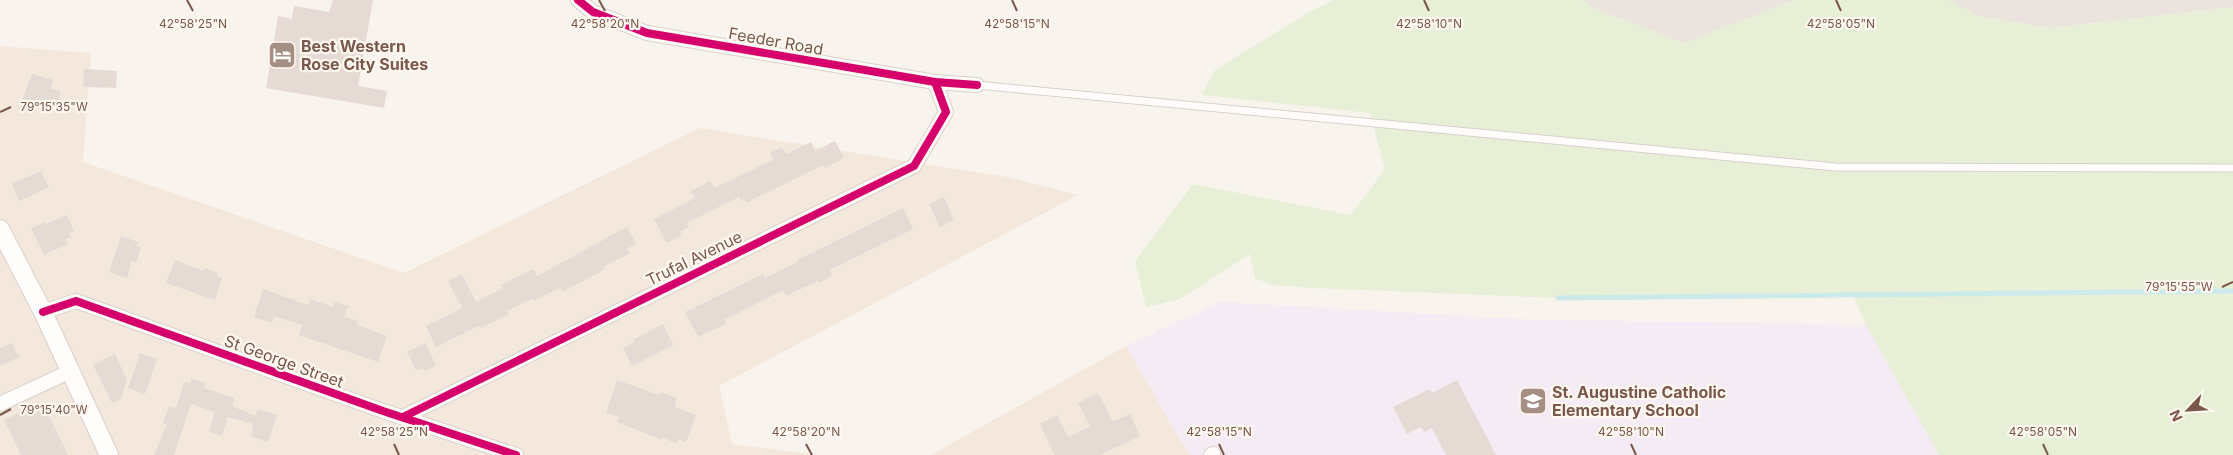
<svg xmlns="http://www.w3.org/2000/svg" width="2233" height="455" viewBox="0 0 2233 455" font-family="Inter,sans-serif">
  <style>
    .residential { fill: #f4e8dd }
    .industrial { fill: #ebe3de }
    .education { fill: #f4ebf4 }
    .green { fill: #e7efd7 }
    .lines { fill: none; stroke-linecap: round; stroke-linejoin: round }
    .stream { stroke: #cdeaea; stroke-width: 5 }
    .building { fill: #e5dbd4 }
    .service-casing { stroke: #d8d0cb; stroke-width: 9 }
    .minor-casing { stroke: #d8d0cb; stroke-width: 16 }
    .tertiary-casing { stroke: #d8d0cb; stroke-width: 20 }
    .service { stroke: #fefdfc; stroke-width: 7 }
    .minor { stroke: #fefdfc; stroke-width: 14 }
    .tertiary { stroke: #fefdfc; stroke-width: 18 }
    .cycleway-casing { stroke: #fff8f0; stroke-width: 11 }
    .cycleway { stroke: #d6006c; stroke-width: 8 }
    .ticks { fill: none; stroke: #79574a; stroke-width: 2 }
    .labels { text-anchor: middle; stroke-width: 4.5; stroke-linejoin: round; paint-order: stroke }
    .street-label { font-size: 16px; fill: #79574a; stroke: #fff8f0 }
    .poi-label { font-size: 16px; font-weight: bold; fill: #79574a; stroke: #fff8f0; text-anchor: start }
    .ticks-label { font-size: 12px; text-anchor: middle; fill: #79574a; stroke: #fff8f0; stroke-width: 4.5; stroke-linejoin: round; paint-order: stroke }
  </style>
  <rect width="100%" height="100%" fill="#f8f3ed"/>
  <!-- residential -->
  <g class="residential">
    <path d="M0,46L91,53L83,162L404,273L700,128L1007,177L1078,195L719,386L732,444L817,455H0Z"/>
    <path d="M1126,346L1189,455H931Z"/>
  </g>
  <!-- industrial -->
  <g class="industrial">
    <path d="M1583,0H1795L1684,43L1593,8Z"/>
    <path d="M1949,0H2233V7L2051,28L1979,16Z"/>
  </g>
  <!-- education -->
  <path class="education" d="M1220,302L1516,319L1866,325L1939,455H1189L1126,346Z"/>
  <!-- green -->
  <path class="green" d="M1334,0H1583L1593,8L1684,43L1795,0H1949L1979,16L2051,28L2233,7V455H1939L1866,325L1853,295L1558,298L1312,288L1272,285L1255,278L1250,254L1180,299L1146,307L1135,261L1193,184L1351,215L1385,169L1370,113L1202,95L1214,71L1309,12Z"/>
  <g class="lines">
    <!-- stream -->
    <path class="stream" d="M1558,298L2233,291"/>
  </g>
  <!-- building -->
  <g class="building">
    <path d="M333,0H373L358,86L387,91L384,108L266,88L278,16L292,19L294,6L329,12Z"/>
    <path d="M84,69L117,71L116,88L83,87Z"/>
    <path d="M32,74L53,80L51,89L61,91L56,108L45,104L44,108L22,101Z"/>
    <path d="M835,141L844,158L825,168L823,165L746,203L744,199L741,201L739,197L687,223L689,227L680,232L682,235L666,243L654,219L695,198L691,191L710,181L714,188L773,160L770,153L782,147L786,154L811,142L815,151Z"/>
    <path d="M41,171L49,187L19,201L12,184Z"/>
    <path d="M944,197L954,220L940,227L929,204Z"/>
    <path d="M903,208L913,229L830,270L832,276L819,283L818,281L786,296L783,290L724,320L726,324L698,337L685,312L763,274L765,278L798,262L797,260Z"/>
    <path d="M67,215L74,231L69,233L71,238L66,239L68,244L44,255L31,228L45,222L46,224Z"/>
    <path d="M627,227L636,244L627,249L630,253L603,267L604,270L562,292L560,288L534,301L533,298L507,311L509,314L481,328L479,326L436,347L426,326L462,308L448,281L462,274L476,302L503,288L501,285L533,269L537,276Z"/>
    <path d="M121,236L138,242L137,246L141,247L136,263L132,261L127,278L109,272Z"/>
    <path d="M175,260L203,271L204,268L218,273L217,276L222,278L215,300L166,283Z"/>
    <path d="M263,289L308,305L311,299L333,307L334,302L348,306L344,317L358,321L357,325L387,336L378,362L299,335L302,325L274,316L272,323L254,317Z"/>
    <path d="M663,324L673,345L632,366L623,348L634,342L633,340Z"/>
    <path d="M12,343L19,357L0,366V348Z"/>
    <path d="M426,343L436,366L424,371L423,368L416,370L407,352Z"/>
    <path d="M140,353L157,359L145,394L128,388Z"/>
    <path d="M115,354L127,380L121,399L112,403L93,365Z"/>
    <path d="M191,378L205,383L204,388L235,398L232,406L255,416L258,409L277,415L268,442L251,436L253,424L228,417L222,436L209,432L215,412L191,404L174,455H154L167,424L163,423L169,406L176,408L184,382L190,383Z"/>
    <path d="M617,380L659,395L660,392L676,398L675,407L696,415L686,442L678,439L676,443L663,438L662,440L617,422L619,417L606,413Z"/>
    <path d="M1457,380L1496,455H1446L1432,428L1424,432L1421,427L1407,434L1393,407L1430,389L1432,393Z"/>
    <path d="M1098,393L1113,422L1130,414L1140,436L1100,455H1055L1040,424L1057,415L1068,437L1090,426L1078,403Z"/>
    <path d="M39,403H43L68,455H21L4,420Z"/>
  </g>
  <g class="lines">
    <!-- service casing -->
    <g class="service-casing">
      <path id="service" d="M977,85L1835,167L2233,168"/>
    </g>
    <!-- minor casing -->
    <g class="minor-casing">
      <g id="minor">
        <path d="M578,0L593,12L647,33L935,82L977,85"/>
        <path d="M43,312L76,301L383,411L516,455"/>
        <path d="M0,404L71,371"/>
        <path d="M403,417L914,166L946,112L935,82"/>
        <path d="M1211,455L1213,454"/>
      </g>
    </g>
    <!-- tertiary casing -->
    <g class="tertiary-casing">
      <path id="tertiary" d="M0,229L43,312L109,455"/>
    </g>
    <!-- service -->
    <use href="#service" class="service"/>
    <!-- minor -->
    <use href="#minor" class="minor"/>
    <!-- tertiary -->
    <use href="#tertiary" class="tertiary"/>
    <!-- cycleway casing -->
    <g class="cycleway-casing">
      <g id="cycleway">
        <path d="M578,0L593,12L647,33L935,82L977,85"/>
        <path d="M43,312L76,301L383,411L516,455"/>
        <path d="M403,417L914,166L946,112L935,82"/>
      </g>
    </g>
    <!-- cycleway -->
    <use href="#cycleway" class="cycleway"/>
  </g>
  <!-- ticks -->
  <path class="ticks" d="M187,0L193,11M599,0L605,11M1012,0L1017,11M1424,0L1429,11M1836,0L1841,11M0,112L11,107M2222,287L2233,282M0,415L11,409M394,444L399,455M806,444L812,455M1219,444L1224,455M1631,444L1636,455M2043,444L2048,455"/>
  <!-- icons -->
  <defs>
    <g id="hotel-square" transform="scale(1.4375)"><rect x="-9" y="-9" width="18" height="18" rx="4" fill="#a58e83" stroke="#fff8f0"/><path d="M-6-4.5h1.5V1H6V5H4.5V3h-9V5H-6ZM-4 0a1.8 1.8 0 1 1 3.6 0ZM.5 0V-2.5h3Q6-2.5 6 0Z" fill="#fff"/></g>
    <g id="school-square" transform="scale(1.4375)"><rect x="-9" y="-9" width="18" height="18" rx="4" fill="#a58e83" stroke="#fff8f0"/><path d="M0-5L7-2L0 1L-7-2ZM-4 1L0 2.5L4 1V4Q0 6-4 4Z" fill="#fff"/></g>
  </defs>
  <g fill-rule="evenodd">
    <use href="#hotel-square" x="282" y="55"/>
    <use href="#school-square" x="1533" y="401"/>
  </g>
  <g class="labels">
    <!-- street labels -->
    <g class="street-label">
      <text transform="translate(776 41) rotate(10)" y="6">Feeder Road</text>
      <text transform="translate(694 258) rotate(-26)" y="6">Trufal Avenue</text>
      <text transform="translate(284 361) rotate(20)" y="6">St George Street</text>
    </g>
    <!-- poi labels -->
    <g class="poi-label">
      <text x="301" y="52">Best Western<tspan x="301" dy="18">Rose City Suites</tspan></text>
      <text x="1552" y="398">St. Augustine Catholic<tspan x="1552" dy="18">Elementary School</tspan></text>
    </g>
  </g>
  <g class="ticks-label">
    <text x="605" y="28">42°58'20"N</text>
    <text x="1017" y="28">42°58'15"N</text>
    <text x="1429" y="28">42°58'10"N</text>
    <text x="193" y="28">42°58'25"N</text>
    <text x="1841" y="28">42°58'05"N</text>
    <text x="54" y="111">79°15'35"W</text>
    <text x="2179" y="291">79°15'55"W</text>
    <text x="54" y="414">79°15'40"W</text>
    <text x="394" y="436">42°58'25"N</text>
    <text x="806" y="436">42°58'20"N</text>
    <text x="1219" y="436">42°58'15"N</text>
    <text x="1631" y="436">42°58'10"N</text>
    <text x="2043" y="436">42°58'05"N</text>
  </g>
  <!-- north arrow -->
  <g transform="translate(2188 410) rotate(245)" stroke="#fff8f0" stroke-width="4" paint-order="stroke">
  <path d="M0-4L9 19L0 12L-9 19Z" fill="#79574a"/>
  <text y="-8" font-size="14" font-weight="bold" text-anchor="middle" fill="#79574a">N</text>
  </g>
</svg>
